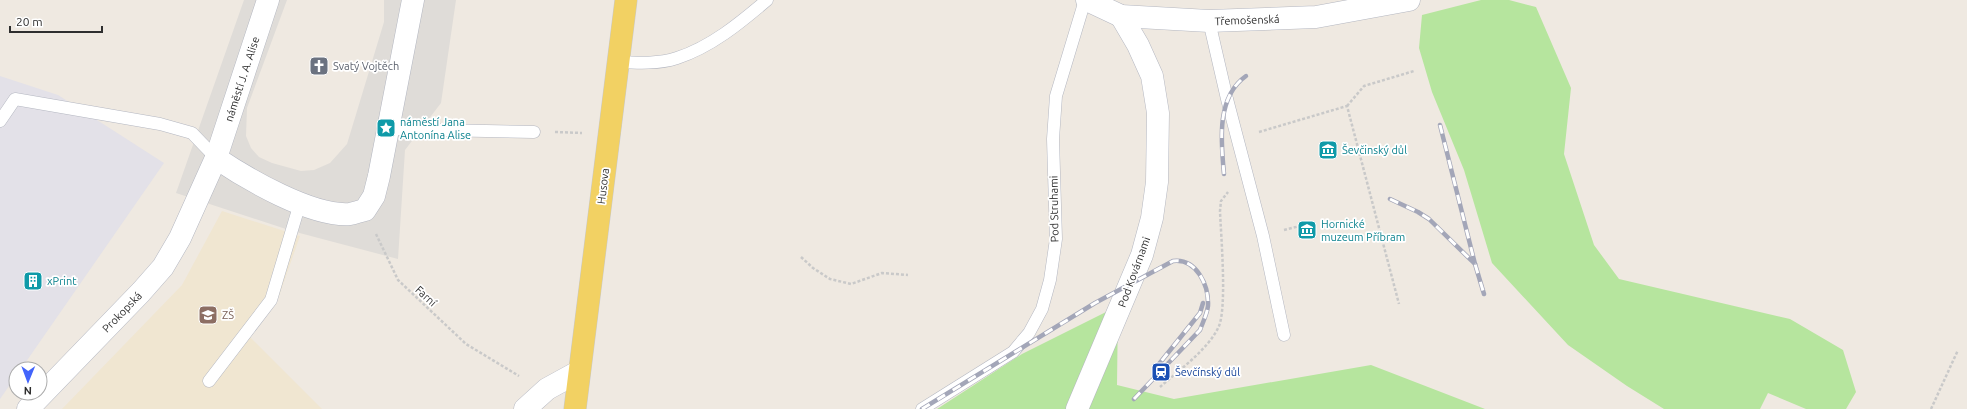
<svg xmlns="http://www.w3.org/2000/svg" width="1967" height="409" viewBox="0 0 1967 409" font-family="Ubuntu,sans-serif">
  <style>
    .industrial { fill: #e3e1e8 }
    .education { fill: #f0e6d1 }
    .green { fill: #b6e59e }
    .plaza { fill: #dfdcd8 }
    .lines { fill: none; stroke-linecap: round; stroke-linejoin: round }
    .service-casing { stroke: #b4b7c1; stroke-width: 13 }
    .minor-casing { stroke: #b4b7c1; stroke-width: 23 }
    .primary-casing { stroke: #c9c9c9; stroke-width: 23 }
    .path { stroke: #c9c9c9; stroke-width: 2.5; stroke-dasharray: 3 2; stroke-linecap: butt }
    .service { stroke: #fff; stroke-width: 12 }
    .minor { stroke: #fff; stroke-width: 22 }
    .primary { stroke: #f2d163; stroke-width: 22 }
    .rail-casing { stroke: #a3a6b8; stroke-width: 4.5 }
    .rail { stroke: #fff; stroke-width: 3; stroke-dasharray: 9; stroke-linecap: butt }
    .labels { text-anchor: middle; stroke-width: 3.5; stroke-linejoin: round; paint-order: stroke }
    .street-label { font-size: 11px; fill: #2e2e2e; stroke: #fff }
    .worship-label { font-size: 11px; fill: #5b616d; stroke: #fff; text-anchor: start }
    .culture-label { font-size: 11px; fill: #0d838f; stroke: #fff; text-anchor: start }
    .education-label { font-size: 11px; fill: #785e54; stroke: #fff; text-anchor: start }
    .transit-label { font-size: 11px; fill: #164399; stroke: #fff; text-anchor: start }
  </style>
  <rect width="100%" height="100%" fill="#efe9e1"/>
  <!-- industrial -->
  <path class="industrial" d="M0,76L58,95L164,163L21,369H16V376L0,399Z"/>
  <!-- education -->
  <path class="education" d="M222,211L300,236L279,296L247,334L322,409H62L182,285Z"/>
  <!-- green -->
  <g class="green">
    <path d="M1481,0H1509L1536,7L1571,88L1564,154L1594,245L1619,279L1790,319L1843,350L1856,392L1846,409H1806L1768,393L1760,409H1664L1627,386L1568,345L1492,263L1464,170L1432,92L1419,48L1422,15Z"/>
    <path d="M1118,306L1117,385L1174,399L1371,365L1485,409H937L1022,354Z"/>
  </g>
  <!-- plaza -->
  <path class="plaza" d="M244,0H287L247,108L246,136L251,148L259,157L272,163L301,171L314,170L330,163L347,144L384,22V0H456L441,103L405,150L398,259L292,231L176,193Z"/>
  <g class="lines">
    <!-- service casing -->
    <g class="service-casing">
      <g id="service">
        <path d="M1209,21L1227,99L1263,236L1284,335"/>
        <path d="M619,62C638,63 659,64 677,58C711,47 740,23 767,0"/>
        <path d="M0,121L15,99L160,124L192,133L216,158"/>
        <path d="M388,129L534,132"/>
        <path d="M209,381L271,300L300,203"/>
        <path d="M922,409L1013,352L1029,333L1042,309L1050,280L1056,239L1053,139L1056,96L1085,0"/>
      </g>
    </g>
    <!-- minor casing -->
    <g class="minor-casing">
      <g id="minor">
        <path d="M1087,0L1121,16L1209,21L1316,17L1409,0"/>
        <path d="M216,158C247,179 312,217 350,214C355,213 360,211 365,210L374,196L379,176L413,0"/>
        <path d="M28,409L141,292L163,267L180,238L216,158L268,0"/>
        <path d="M525,409L547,389L578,372"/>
        <path d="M1077,409L1142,255L1152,218L1157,182L1158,113L1152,76L1138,45L1121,16"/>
      </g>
    </g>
    <!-- primary casing -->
    <g class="primary-casing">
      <path id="primary" d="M575,409L626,0"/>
    </g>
    <!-- path -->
    <g class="path">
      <path d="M1347,106L1364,86L1414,71"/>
      <path d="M555,132L582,133"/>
      <path d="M1259,132L1347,106L1399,304"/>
      <path d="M1284,230L1300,226"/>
      <path d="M376,234L398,280L466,344L519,376"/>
      <path d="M801,257L813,268L830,279L851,284L882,273L908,275"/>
      <path d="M1160,387C1178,371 1209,349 1219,326C1227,306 1221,236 1220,211L1221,201L1228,192"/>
      <path d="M1931,409L1958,350"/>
    </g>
    <!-- service -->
    <use href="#service" class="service"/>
    <!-- minor -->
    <use href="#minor" class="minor"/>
    <!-- primary -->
    <use href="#primary" class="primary"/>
    <!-- rail casing -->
    <g class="rail-casing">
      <g id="rail">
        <path d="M1440,125L1475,264L1484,294"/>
        <path d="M1224,174C1221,142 1216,97 1246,76"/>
        <path d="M1390,199L1418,212L1429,219L1475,264"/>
        <path d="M1155,377L1159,364L1200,313L1203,303"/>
        <path d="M922,409L1095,303L1173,261C1197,258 1209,286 1208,306C1207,314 1203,322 1200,330L1134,399"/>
      </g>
    </g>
    <!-- rail -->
    <use href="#rail" class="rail"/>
  </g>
  <!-- icons -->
  <defs>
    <g id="church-square" transform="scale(1)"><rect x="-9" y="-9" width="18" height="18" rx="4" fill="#6b7280" stroke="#fff"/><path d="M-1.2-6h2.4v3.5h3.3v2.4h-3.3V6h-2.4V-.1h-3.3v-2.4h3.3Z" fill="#fff"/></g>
    <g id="sight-square" transform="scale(1)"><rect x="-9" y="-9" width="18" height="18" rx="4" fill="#0f9aa8" stroke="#fff"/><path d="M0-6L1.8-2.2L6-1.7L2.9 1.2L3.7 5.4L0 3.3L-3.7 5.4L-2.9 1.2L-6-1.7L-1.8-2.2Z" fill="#fff"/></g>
    <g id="museum-square" transform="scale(1)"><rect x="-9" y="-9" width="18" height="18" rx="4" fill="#0f9aa8" stroke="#fff"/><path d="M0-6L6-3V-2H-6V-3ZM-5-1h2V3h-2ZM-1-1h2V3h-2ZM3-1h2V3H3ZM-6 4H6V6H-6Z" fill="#fff"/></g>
    <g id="building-square" transform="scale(1)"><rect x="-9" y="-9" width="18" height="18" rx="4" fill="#0f9aa8" stroke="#fff"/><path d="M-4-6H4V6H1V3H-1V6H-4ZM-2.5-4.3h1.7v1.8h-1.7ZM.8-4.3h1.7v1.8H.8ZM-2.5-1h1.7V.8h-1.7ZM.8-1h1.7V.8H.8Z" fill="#fff"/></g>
    <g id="school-square" transform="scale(1)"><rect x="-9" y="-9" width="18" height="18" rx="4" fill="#8d6e63" stroke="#fff"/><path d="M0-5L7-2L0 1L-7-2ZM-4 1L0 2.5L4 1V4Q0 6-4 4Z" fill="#fff"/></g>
    <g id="station-square" transform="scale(1)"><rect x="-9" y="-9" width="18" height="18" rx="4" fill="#1a4fb4" stroke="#fff"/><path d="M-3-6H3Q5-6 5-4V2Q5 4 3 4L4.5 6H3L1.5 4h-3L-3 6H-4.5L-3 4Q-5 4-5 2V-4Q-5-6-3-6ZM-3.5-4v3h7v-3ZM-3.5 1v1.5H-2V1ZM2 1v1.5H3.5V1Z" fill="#fff"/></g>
  </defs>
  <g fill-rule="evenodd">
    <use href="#church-square" x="319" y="66"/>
    <use href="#sight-square" x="386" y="128"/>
    <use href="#museum-square" x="1328" y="150"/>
    <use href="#museum-square" x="1307" y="230"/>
    <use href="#building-square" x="33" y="281"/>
    <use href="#school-square" x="208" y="315"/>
    <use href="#station-square" x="1161" y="372"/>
  </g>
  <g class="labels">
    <!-- street labels -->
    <g class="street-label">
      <text transform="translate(1247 20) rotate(-2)" y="4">Třemošenská</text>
      <text transform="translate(242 79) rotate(-72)" y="4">náměstí J. A. Alise</text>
      <text transform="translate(603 186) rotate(-83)" y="4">Husova</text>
      <text transform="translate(1054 209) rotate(-91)" y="4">Pod Struhami</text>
      <text transform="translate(1134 272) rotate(-70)" y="4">Pod Kovárnami</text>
      <text transform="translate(426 296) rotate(43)" y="4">Farní</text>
      <text transform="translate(122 312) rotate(-46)" y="4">Prokopská</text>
    </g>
    <!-- worship labels -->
    <g class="worship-label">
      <text x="333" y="70">Svatý Vojtěch</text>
    </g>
    <!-- culture labels -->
    <g class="culture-label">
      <text x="400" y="126">náměstí Jana<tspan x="400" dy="13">Antonína Alise</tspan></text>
      <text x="1342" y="154">Ševčinský důl</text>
      <text x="1321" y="228">Hornické<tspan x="1321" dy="13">muzeum Příbram</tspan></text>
      <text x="47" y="285">xPrint</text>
    </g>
    <!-- education labels -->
    <g class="education-label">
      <text x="222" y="319">ZŠ</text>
    </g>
    <!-- transit labels -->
    <g class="transit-label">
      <text x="1175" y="376">Ševčínský důl</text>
    </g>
  </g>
  <!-- north arrow -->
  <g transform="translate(28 381) rotate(181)"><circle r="19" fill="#ffffff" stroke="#ababab"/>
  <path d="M0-3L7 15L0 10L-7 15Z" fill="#4264fb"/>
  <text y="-6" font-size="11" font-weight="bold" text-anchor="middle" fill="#2e2e2e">N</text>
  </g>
  <!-- scale -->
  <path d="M10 26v6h92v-6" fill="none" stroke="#2e2e2e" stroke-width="2"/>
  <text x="16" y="26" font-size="12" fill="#2e2e2e" stroke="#ffffff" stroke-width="3" paint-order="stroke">20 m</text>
</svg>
